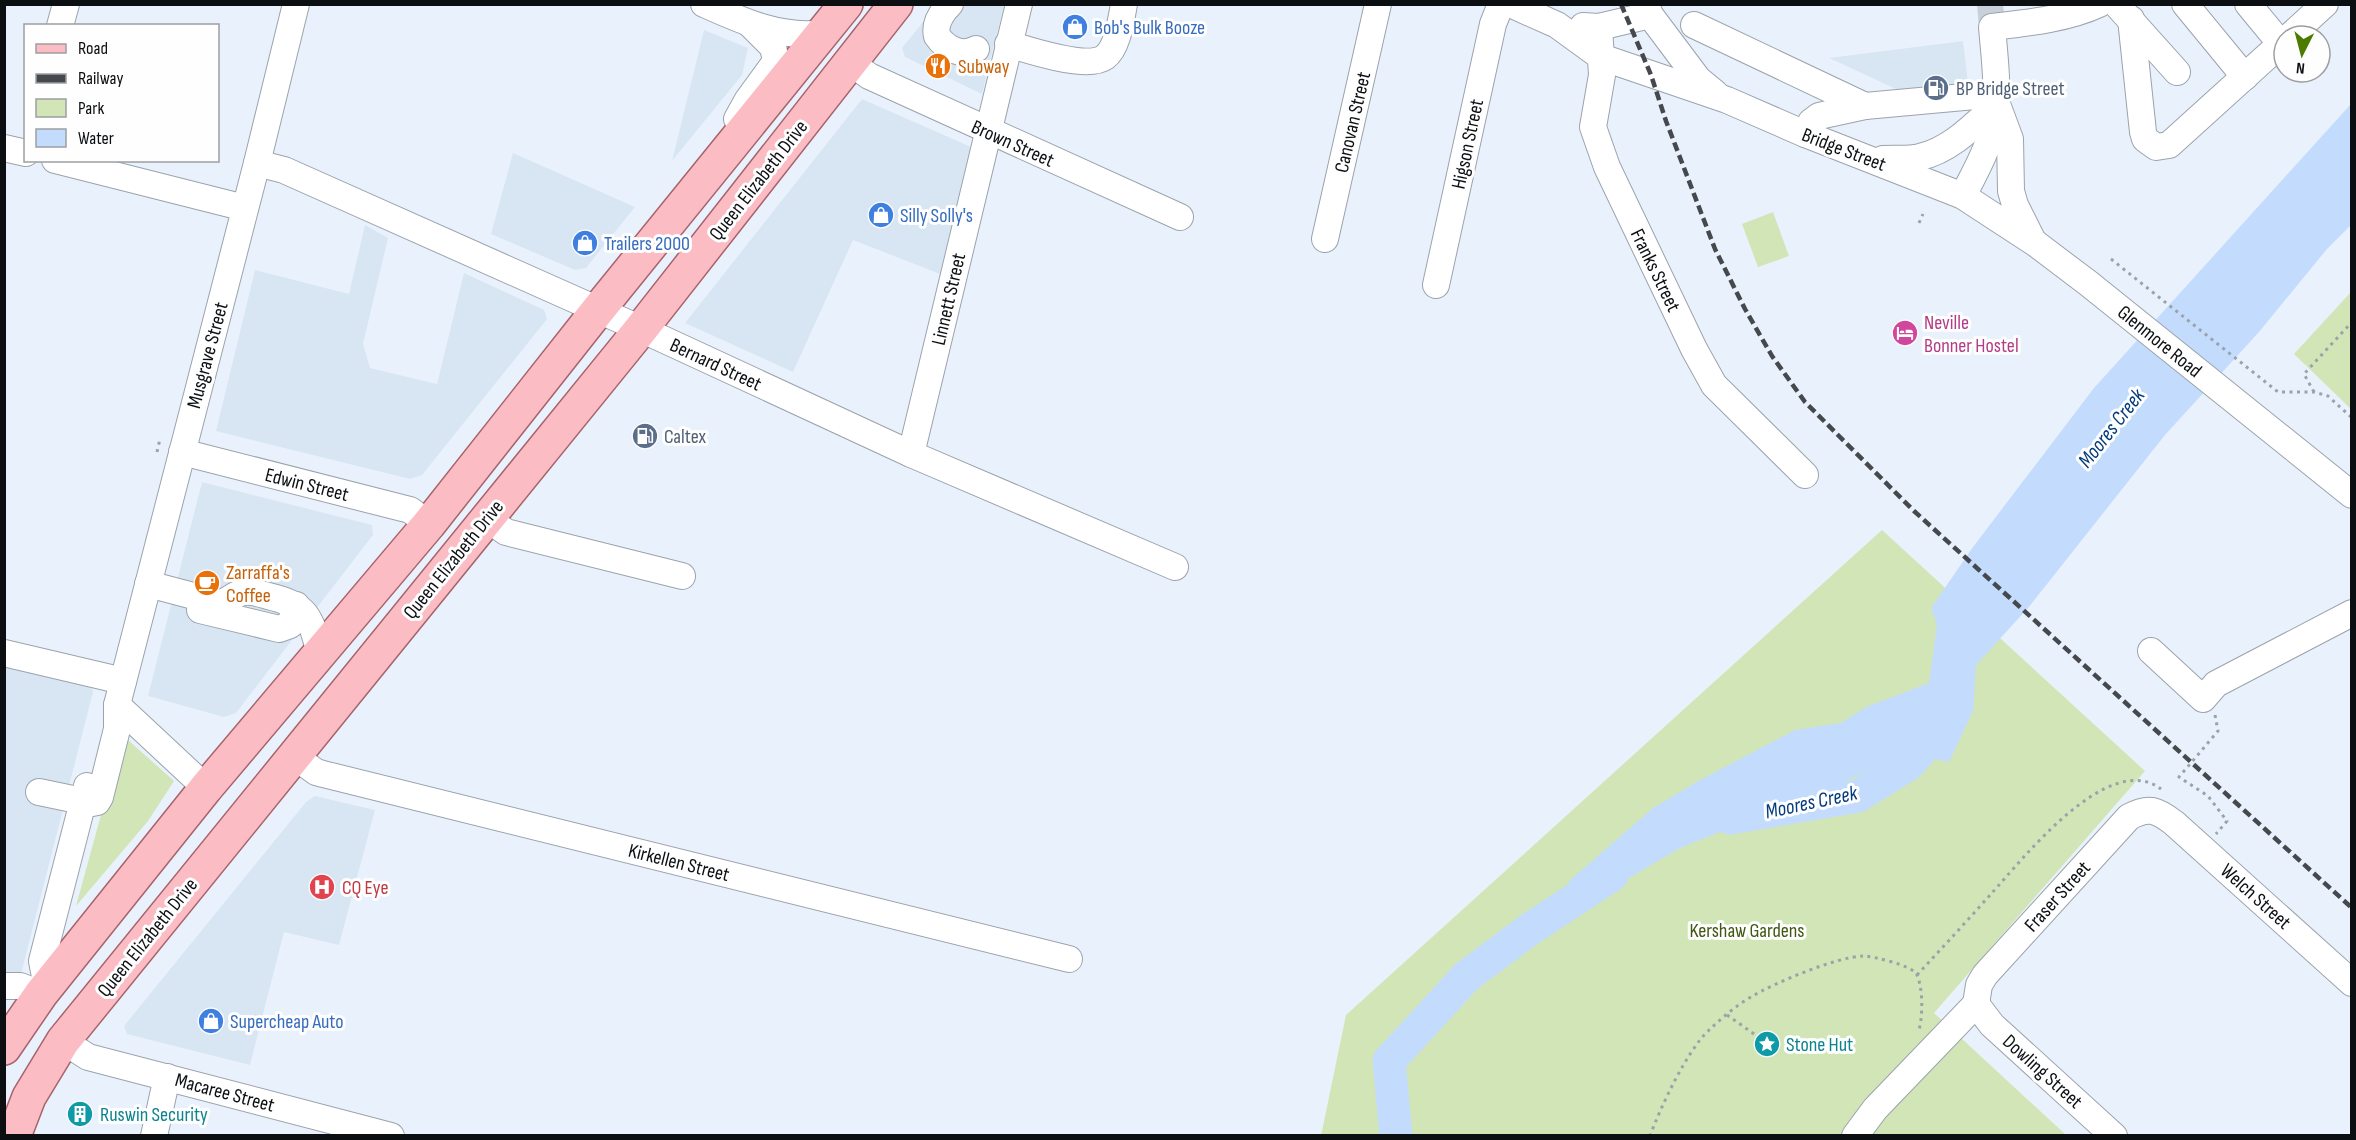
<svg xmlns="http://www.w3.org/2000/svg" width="2356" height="1140" viewBox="0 0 2356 1140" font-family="'Sofia Sans Condensed',sans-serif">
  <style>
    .built { fill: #d8e6f4 }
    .green { fill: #d1e5b7 }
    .water { fill: #c3dcfe }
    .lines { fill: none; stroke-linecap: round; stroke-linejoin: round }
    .river { stroke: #c3dcfe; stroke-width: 33 }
    .minor-tunnel { stroke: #c8d0d9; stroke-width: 26; stroke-dasharray: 26 13; stroke-linecap: butt }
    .minor-casing { stroke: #9ba3ac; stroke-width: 28 }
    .major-casing { stroke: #a6636b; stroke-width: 36 }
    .path { stroke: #9ba2aa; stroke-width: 3; stroke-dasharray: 3 4.5; stroke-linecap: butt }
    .minor { stroke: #fff; stroke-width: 26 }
    .major { stroke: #fbbcc3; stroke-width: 33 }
    .rail { stroke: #45494e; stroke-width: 4.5; stroke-dasharray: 9 4.5; stroke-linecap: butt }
    .labels { text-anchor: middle; stroke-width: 6; stroke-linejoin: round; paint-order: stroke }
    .shop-label { font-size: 20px; fill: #366cbe; stroke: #fefefe; text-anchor: start }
    .food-label { font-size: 20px; fill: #c56008; stroke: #fefefe; text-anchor: start }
    .service-label { font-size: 20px; fill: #4e5e75; stroke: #fefefe; text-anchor: start }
    .street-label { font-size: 20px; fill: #0c0f12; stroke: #fefefe }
    .hotel-label { font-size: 20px; fill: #b23c85; stroke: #fefefe; text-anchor: start }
    .health-label { font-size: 20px; fill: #be3a42; stroke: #fefefe; text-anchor: start }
    .park-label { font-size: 20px; fill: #415712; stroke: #fefefe }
    .culture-label { font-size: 20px; fill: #0d838f; stroke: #fefefe; text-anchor: start }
    .water-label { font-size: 21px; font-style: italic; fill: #043c7c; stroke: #fefefe }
  </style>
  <rect width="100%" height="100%" fill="#e9f2fc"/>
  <!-- built -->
  <g class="built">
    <path d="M937,5H1004L982,94L905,57L902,48Z"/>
    <path d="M704,30L748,48L742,75L672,161Z"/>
    <path d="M1963,41L1970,99L1948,113L1829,58Z"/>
    <path d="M862,99L971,147L940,274L853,240L793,372L685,323Z"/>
    <path d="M513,153L635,207L586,268L575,270L491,234Z"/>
    <path d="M365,225L388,238L363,344L370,368L437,384L464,273L544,310L547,319L422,475L410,479L216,431L255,270L349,294Z"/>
    <path d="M202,482L372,525L373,535L236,713L224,717L148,696Z"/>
    <path d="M4,662L90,681L93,692L21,974L4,975Z"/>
    <path d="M315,796L375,810L339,945L284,932L250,1065L127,1034L124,1026L306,802Z"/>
  </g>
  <!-- green -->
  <g class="green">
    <path d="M1773,212L1789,256L1758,267L1742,224Z"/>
    <path d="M2351,292V409L2294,354Z"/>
    <path d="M1882,530L2145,771L1934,1013L2066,1135L1321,1136L1346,1015Z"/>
    <path d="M128,740L174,781L148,821L76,906L101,815L111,805Z"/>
  </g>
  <!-- water -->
  <path class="water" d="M2351,104V225L2327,249L2259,332L2165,435L2028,608L1976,665L1973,711L1949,762L1904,753L1844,782L1680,848L1578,908L1569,881L1653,808L1700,780L1795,730L1841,723L1866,707L1929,683L1937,624L1931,608L1973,547L2094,388Z"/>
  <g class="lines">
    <!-- river -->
    <g class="river">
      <path d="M1730,818L1858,796L1909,764L1934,735L1943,718"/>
      <path d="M1396,1136L1389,1061L1467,976L1530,929L1612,875"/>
    </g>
    <!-- minor-tunnel -->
    <path class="minor-tunnel" d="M1990,4L1992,27"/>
    <!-- minor casing -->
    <g class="minor-casing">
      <g id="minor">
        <path d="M704,4C742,21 781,39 823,33"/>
        <path d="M950,4C941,13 934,23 937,36C946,49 962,57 976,49"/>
        <path d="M1510,4L1557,25L1601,57L1727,100L1805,134L1963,196L2035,243L2088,283L2352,495"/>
        <path d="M1646,4L1650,15L1698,79L1715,93"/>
        <path d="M2116,4L2177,72"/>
        <path d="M2185,4L2245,77"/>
        <path d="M2248,4L2281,44"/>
        <path d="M2131,19L2143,132L2145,139L2156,147L2169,145L2284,41"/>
        <path d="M1694,25L1865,106L1819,116L1811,122L1805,134"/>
        <path d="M60,26L66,4"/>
        <path d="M1583,26L1599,27L1650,15"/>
        <path d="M1599,27L1602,75L1593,127L1607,167L1694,349L1714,385L1805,475"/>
        <path d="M2290,36L2325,4"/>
        <path d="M1008,44C1029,50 1087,70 1105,57C1118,47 1121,20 1124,4"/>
        <path d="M850,62L869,76L1180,217"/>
        <path d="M1997,104L2010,139L2011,191L2015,205L2033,241"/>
        <path d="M1865,106L1997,94"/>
        <path d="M737,119L747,101L776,61L773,47L750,24"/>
        <path d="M4,148L26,153"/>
        <path d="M1883,159C1895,158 1908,160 1920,157C1951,150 1974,125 1997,104"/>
        <path d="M55,160L245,208"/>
        <path d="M257,163L284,170L641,329L911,454L1175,567"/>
        <path d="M1963,196C1972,177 1984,158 1990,137C2001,101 1995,64 1992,27C2026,23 2067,19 2099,4"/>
        <path d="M1325,239L1378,4"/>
        <path d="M1436,285L1493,24L1501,4"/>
        <path d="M182,452L410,510L429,524"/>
        <path d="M911,454L1019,4"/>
        <path d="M486,518L506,532L682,576"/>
        <path d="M148,584L220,603C229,601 235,593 245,592C252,591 261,594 268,596C307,605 310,616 320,653"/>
        <path d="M200,610L279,629L290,625L296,605"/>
        <path d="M2151,651L2203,699L2216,684L2352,613"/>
        <path d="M4,653L123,681"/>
        <path d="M117,705L206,788"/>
        <path d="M294,756L316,772L323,774L1069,959"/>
        <path d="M39,792L92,803L97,802L100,797L117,729V705L257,163L296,4"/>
        <path d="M4,986H20L41,994"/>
        <path d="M47,987L42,961L87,786"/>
        <path d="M1976,1004L1979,985L1985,975L2129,817C2149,806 2157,810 2174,823L2352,983"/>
        <path d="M1976,1004L1992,1025L2114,1136"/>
        <path d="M63,1041L88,1057L391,1136"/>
        <path d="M154,1136L167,1077"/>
        <path d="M1855,1136L1875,1109L1976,1004"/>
      </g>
    </g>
    <!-- major casing -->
    <g class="major-casing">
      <g id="major">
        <path d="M4,1048L41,994L206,788L429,524L598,310L846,4"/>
        <path d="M14,1136L29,1097L63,1041L641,329L896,4"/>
      </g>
    </g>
    <!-- path -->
    <g class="path">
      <path d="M1919,223L1923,214"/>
      <path d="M2111,259L2278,392H2314L2328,396L2352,418"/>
      <path d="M2314,392L2304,374L2352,322"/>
      <path d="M157,452L160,439"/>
      <path d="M2215,715L2218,731L2179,777L2208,796L2227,821L2216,834"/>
      <path d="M1917,975C1942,948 1967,921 1991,894C2022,860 2108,749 2161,789"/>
      <path d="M1727,1015L1757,1036"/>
      <path d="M1650,1136C1660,1108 1687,1051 1708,1031C1721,1019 1735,1006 1751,997C1774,983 1836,957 1863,956C1873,956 1914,966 1917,975C1923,989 1923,1015 1919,1030"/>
    </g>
    <!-- minor -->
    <use href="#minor" class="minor"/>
    <!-- major -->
    <use href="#major" class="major"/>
    <!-- rail -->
    <path class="rail" d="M1621,4L1651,75L1666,121L1715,249L1745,309L1772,356L1805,402L1914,511L2352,908"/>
  </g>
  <!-- icons -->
  <defs>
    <g id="shop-disc" transform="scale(1.35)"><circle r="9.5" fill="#3f7fe0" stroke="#fefefe"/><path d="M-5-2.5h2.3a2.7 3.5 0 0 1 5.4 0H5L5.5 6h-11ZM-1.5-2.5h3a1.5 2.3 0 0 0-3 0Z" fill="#fff"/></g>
    <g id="restaurant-disc" transform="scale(1.35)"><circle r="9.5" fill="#e8710a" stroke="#fefefe"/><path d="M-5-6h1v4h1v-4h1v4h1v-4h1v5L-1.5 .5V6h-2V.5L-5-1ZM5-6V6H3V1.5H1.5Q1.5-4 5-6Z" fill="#fff"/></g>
    <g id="fuel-disc" transform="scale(1.35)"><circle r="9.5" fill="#5c6f8a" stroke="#fefefe"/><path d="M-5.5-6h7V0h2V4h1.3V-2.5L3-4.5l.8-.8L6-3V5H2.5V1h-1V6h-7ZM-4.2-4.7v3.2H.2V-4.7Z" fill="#fff"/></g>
    <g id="hotel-disc" transform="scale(1.35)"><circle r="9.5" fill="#d1479c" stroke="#fefefe"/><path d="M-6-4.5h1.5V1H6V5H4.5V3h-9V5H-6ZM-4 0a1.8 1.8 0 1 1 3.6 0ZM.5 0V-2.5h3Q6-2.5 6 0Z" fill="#fff"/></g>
    <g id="cafe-disc" transform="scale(1.35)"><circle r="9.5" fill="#e8710a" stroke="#fefefe"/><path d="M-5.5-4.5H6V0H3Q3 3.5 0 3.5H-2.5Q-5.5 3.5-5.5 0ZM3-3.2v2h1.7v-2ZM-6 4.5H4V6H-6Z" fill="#fff"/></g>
    <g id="hospital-disc" transform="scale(1.35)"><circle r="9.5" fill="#e0444e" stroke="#fefefe"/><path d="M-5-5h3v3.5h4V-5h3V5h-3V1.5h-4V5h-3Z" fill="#fff"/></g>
    <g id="sight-disc" transform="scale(1.35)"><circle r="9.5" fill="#0f9aa8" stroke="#fefefe"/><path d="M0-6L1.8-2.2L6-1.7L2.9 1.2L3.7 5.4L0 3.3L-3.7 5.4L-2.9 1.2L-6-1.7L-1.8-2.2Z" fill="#fff"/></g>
    <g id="building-disc" transform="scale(1.35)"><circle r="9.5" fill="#0f9aa8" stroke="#fefefe"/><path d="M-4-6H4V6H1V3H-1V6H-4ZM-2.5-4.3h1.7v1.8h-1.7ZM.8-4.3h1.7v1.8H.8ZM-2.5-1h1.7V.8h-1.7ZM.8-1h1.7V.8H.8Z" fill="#fff"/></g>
  </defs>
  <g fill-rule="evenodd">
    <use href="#shop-disc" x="1075" y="27"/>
    <use href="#restaurant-disc" x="938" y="66"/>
    <use href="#fuel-disc" x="1936" y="88"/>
    <use href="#shop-disc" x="881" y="215"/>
    <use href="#shop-disc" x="585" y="243"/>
    <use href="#hotel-disc" x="1905" y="333"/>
    <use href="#fuel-disc" x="645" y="436"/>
    <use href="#cafe-disc" x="207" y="583"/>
    <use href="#hospital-disc" x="322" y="887"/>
    <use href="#shop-disc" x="211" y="1021"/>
    <use href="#sight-disc" x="1767" y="1044"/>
    <use href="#building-disc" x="80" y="1114"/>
  </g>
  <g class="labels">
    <!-- shop labels -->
    <g class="shop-label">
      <text x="1094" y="34">Bob's Bulk Booze</text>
      <text x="900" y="222">Silly Solly's</text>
      <text x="604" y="250">Trailers 2000</text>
      <text x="230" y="1028">Supercheap Auto</text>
    </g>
    <!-- food labels -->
    <g class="food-label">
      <text x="958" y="73">Subway</text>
      <text x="226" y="579">Zarraffa's<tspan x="226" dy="23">Coffee</tspan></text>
    </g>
    <!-- service labels -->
    <g class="service-label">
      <text x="1956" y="95">BP Bridge Street</text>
      <text x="664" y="443">Caltex</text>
    </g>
    <!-- street labels -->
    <g class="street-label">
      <text transform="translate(1352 122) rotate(-77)" y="7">Canovan Street</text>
      <text transform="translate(1013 143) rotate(24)" y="7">Brown Street</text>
      <text transform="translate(1467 144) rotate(-78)" y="7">Higson Street</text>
      <text transform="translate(1844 149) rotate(21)" y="7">Bridge Street</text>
      <text transform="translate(758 180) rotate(-52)" y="7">Queen Elizabeth Drive</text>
      <text transform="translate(1656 270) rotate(64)" y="7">Franks Street</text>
      <text transform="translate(948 299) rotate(-77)" y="7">Linnett Street</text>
      <text transform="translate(2160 341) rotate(39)" y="7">Glenmore Road</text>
      <text transform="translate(207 355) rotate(-75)" y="7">Musgrave Street</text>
      <text transform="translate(716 364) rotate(25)" y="7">Bernard Street</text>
      <text transform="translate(307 484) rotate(14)" y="7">Edwin Street</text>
      <text transform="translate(453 559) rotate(-51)" y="7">Queen Elizabeth Drive</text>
      <text transform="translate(679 862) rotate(14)" y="7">Kirkellen Street</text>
      <text transform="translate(2057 896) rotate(-48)" y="7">Fraser Street</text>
      <text transform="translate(2256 896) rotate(42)" y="7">Welch Street</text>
      <text transform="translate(147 937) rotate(-51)" y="7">Queen Elizabeth Drive</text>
      <text transform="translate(2043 1071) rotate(42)" y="7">Dowling Street</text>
      <text transform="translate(225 1092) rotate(15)" y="7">Macaree Street</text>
    </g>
    <!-- hotel labels -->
    <g class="hotel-label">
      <text x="1924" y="329">Neville<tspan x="1924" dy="23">Bonner Hostel</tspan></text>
    </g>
    <!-- health labels -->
    <g class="health-label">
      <text x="342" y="894">CQ Eye</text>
    </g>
    <!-- park labels -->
    <g class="park-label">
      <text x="1747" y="937">Kershaw Gardens</text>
    </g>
    <!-- culture labels -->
    <g class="culture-label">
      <text x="1786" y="1051">Stone Hut</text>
      <text x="100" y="1121">Ruswin Security</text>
    </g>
    <!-- water labels -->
    <g class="water-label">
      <text transform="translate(2111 428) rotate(-52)" y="7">Moores Creek</text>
      <text transform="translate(1811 802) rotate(-12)" y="7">Moores Creek</text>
    </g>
  </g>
  <!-- border -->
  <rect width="2356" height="1140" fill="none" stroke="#0c0f12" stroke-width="12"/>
  <!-- legend -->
  <rect x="24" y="24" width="195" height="138" fill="#fefefe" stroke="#9d9ea0" stroke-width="1.5"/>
  <rect x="36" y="44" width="30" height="9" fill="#fbbcc3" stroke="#9d9ea0" stroke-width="1.5"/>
  <text x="78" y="54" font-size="18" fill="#0c0f12">Road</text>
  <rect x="36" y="74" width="30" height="9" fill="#45494e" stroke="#9d9ea0" stroke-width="1.5"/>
  <text x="78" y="84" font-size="18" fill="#0c0f12">Railway</text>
  <rect x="36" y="99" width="30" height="18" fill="#d1e5b7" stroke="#9d9ea0" stroke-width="1.5"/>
  <text x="78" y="114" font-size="18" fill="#0c0f12">Park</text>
  <rect x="36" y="129" width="30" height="18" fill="#c3dcfe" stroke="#9d9ea0" stroke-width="1.5"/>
  <text x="78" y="144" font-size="18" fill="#0c0f12">Water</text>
  <!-- north arrow -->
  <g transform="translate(2302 54) rotate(186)"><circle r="28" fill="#fefefe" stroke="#9d9ea0" stroke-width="1.5"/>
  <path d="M0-4.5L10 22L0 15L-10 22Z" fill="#4c7b01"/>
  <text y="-9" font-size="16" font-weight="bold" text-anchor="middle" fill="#0c0f12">N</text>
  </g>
</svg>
